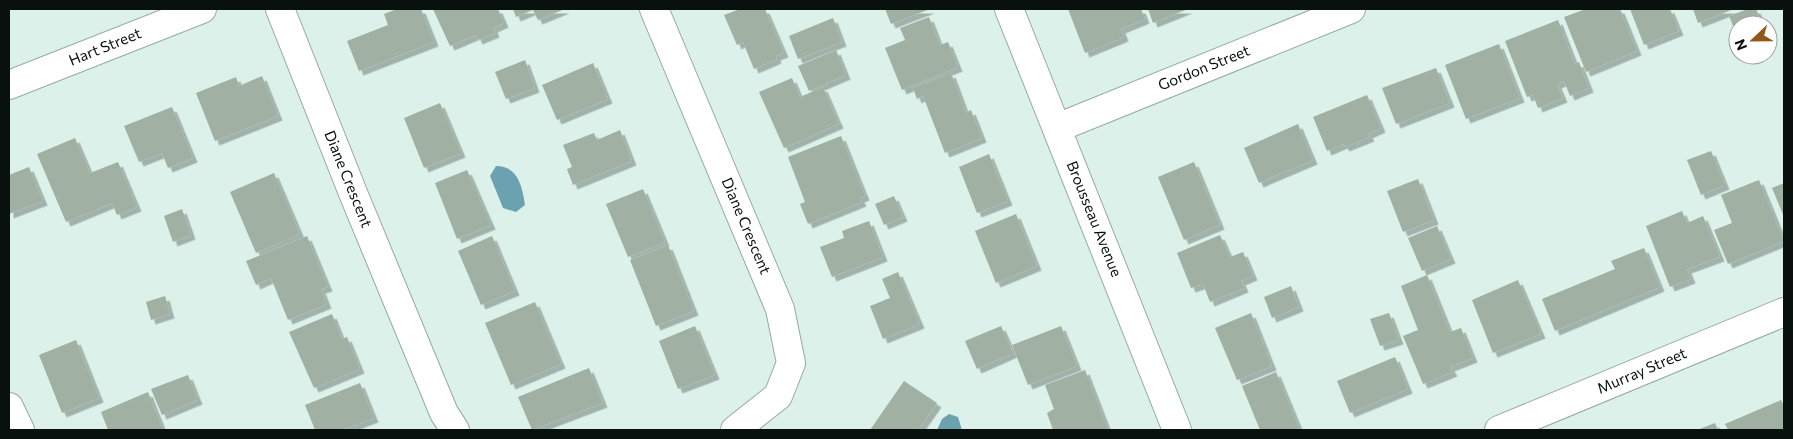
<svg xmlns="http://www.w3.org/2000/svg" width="1793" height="439" viewBox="0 0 1793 439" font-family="Commissioner,sans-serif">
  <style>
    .water { fill: #6ba2b0 }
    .building { fill: #a0b0a2; filter: url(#shadow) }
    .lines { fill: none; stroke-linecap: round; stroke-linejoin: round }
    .minor-casing { stroke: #95aaa3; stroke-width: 30 }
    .minor { stroke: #fff; stroke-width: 28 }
    .labels { text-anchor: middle; stroke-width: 5; stroke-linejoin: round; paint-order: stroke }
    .street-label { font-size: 15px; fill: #09110e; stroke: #fff }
  </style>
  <defs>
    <filter id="shadow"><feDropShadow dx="4.5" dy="4.5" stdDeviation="0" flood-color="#0004"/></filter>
  </defs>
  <rect width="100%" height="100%" fill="#dbf1e9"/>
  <!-- water -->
  <g class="water">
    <path d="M496,166C518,166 522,186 525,205L516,212L503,208L490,176Z"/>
    <path d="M949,414L958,417L962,430H937L942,419Z"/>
  </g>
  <!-- building -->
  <g class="building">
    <path d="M397,9H421L434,42L359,71L347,41L388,25L384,14Z"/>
    <path d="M433,9H498L504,23L493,28L495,33L478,40L476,35L450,46Z"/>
    <path d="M513,9H565L538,20L533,10L516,17Z"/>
    <path d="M740,9H765L784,53L776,56L777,59L754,69L743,42L737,45L724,15Z"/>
    <path d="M885,9H930L891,24Z"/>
    <path d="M1068,9H1141L1145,19L1121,29L1124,37L1085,53Z"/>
    <path d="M1148,9H1188L1153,23Z"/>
    <path d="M1586,9H1620L1637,51L1586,72L1564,17Z"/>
    <path d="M1630,9H1670L1679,31L1644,45Z"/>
    <path d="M1693,9H1734L1698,23Z"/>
    <path d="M1748,9H1756L1763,25H1738V38L1729,16Z"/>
    <path d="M929,17L940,45L948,42L958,67L902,90L885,48L905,40L900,28Z"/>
    <path d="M833,18L842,42L798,59L789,36Z"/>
    <path d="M1558,20L1575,64L1579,62L1589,88L1570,96L1564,81L1557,84L1563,98L1538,108L1533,95L1527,97L1505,41Z"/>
    <path d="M1499,44L1520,98L1466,119L1445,65Z"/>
    <path d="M836,50L846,75L809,91L798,66Z"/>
    <path d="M525,60L535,88L506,99L495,72Z"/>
    <path d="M593,63L608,99L557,120L542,85Z"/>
    <path d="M1436,68L1450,103L1396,124L1382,88Z"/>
    <path d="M951,73L966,113L971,110L982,138L945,153L923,96L917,99L913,88Z"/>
    <path d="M262,76L278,116L215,141L196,93L236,77L239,86Z"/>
    <path d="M792,78L800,97L823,87L839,124L784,148L759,92Z"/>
    <path d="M1367,95L1381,128L1368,134L1370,137L1345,147L1343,144L1327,151L1313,117Z"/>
    <path d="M440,103L461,153L424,168L404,118Z"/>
    <path d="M172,107L193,158L168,168L162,153L139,162L124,126Z"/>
    <path d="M1298,124L1313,160L1259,183L1244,148Z"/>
    <path d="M620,130L632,161L573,185L567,169L572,167L563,145L594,133L597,140Z"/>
    <path d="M841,136L865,196L860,198L862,202L808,224L800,204L805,202L788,157Z"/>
    <path d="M75,138L90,173L118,162L137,207L117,215L112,203L66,222L37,154Z"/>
    <path d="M1711,151L1725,185L1701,195L1687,160Z"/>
    <path d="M989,154L1008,201L977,213L959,167Z"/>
    <path d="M1194,162L1220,225L1184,240L1158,177Z"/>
    <path d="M29,167L43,201L9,214V175Z"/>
    <path d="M467,170L491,225L457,239L435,183Z"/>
    <path d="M274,173L300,234L256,253L230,192Z"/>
    <path d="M1418,179L1434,220L1403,232L1387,191Z"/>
    <path d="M1759,180L1784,241L1728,264L1714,230L1732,223L1721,195Z"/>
    <path d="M1784,183V217L1772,188Z"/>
    <path d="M643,189L665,242L628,257L606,204Z"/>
    <path d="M894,196L903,217L884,225L875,204Z"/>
    <path d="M182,209L191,235L173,242L164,216Z"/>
    <path d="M1682,211L1687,223L1703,216L1720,257L1687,269L1691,279L1670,287L1646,226Z"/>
    <path d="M1016,214L1037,266L996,283L975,231Z"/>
    <path d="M869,221L883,257L832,277L820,247L844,238L842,231Z"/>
    <path d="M1437,226L1451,259L1422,271L1408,238Z"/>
    <path d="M1220,235L1230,257L1243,252L1253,276L1241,281L1244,288L1210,302L1203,284L1191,288L1177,253Z"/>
    <path d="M307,236L328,287L321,289L327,304L288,320L271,278L256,285L246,261Z"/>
    <path d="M492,236L515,291L481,305L458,251Z"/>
    <path d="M668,245L694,311L656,326L630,260Z"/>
    <path d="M1644,248L1660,287L1555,331L1542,299L1615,269L1611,261Z"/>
    <path d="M898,272L920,324L883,339L870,306L890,298L882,279Z"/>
    <path d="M1427,275L1450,332L1461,328L1473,358L1450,367L1453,372L1423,384L1403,336L1418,330L1401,286Z"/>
    <path d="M1518,280L1541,334L1493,353L1472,300Z"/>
    <path d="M1291,286L1299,307L1272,318L1264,297Z"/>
    <path d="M165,296L170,314L151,320L146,302Z"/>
    <path d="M535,302L561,364L511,385L485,323Z"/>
    <path d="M1251,313L1272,366L1237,380L1215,328Z"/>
    <path d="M1389,313L1399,340L1380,346L1370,319Z"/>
    <path d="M332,314L342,339L347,337L360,369L314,388L289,332Z"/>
    <path d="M695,326L715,375L678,389L659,341Z"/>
    <path d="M1001,326L1013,353L977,369L965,341Z"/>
    <path d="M1061,326L1077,366L1028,385L1012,345Z"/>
    <path d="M76,340L99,398L62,413L39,355Z"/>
    <path d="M1395,357L1408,389L1350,413L1337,381Z"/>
    <path d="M589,368L603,403L532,430L518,397Z"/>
    <path d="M1085,370L1108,430H1053L1047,413L1054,409L1045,385Z"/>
    <path d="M1276,372L1300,430H1260L1242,386Z"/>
    <path d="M188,375L198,400L162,415L151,389Z"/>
    <path d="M904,381L937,403L918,430H870Z"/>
    <path d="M360,383L374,418L342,430H315L305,405Z"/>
    <path d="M148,392L163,430H108L101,412Z"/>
    <path d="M1781,400L1784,406V430H1728L1725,424Z"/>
    <path d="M1715,423L1718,430H1697Z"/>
  </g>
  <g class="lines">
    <!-- minor casing -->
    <g class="minor-casing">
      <g id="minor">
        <path d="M280,9L353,193L444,413L455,430"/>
        <path d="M654,9L780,309L791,363L778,396L735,430"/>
        <path d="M1009,9L1177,430"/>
        <path d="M9,85L202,9"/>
        <path d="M1057,128L1351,9"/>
        <path d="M9,407L20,430"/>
        <path d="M1499,430L1784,312"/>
      </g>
    </g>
    <!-- minor -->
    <use href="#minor" class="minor"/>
  </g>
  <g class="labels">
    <!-- street labels -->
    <g class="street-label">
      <text transform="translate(105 47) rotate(-22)" y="5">Hart Street</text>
      <text transform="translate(1204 68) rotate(-22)" y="5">Gordon Street</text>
      <text transform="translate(348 179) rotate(68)" y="5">Diane Crescent</text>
      <text transform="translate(1094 219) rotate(68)" y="5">Brousseau Avenue</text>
      <text transform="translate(746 226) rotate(67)" y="5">Diane Crescent</text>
      <text transform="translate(1642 371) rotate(-23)" y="5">Murray Street</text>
    </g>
  </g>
  <!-- border -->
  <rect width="1793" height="439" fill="none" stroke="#09110e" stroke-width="20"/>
  <!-- north arrow -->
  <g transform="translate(1753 40) rotate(248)"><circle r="24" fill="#ffffff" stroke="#9da09f"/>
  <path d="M0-4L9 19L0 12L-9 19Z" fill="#935817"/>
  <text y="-8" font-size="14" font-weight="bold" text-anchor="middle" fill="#09110e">N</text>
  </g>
</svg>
